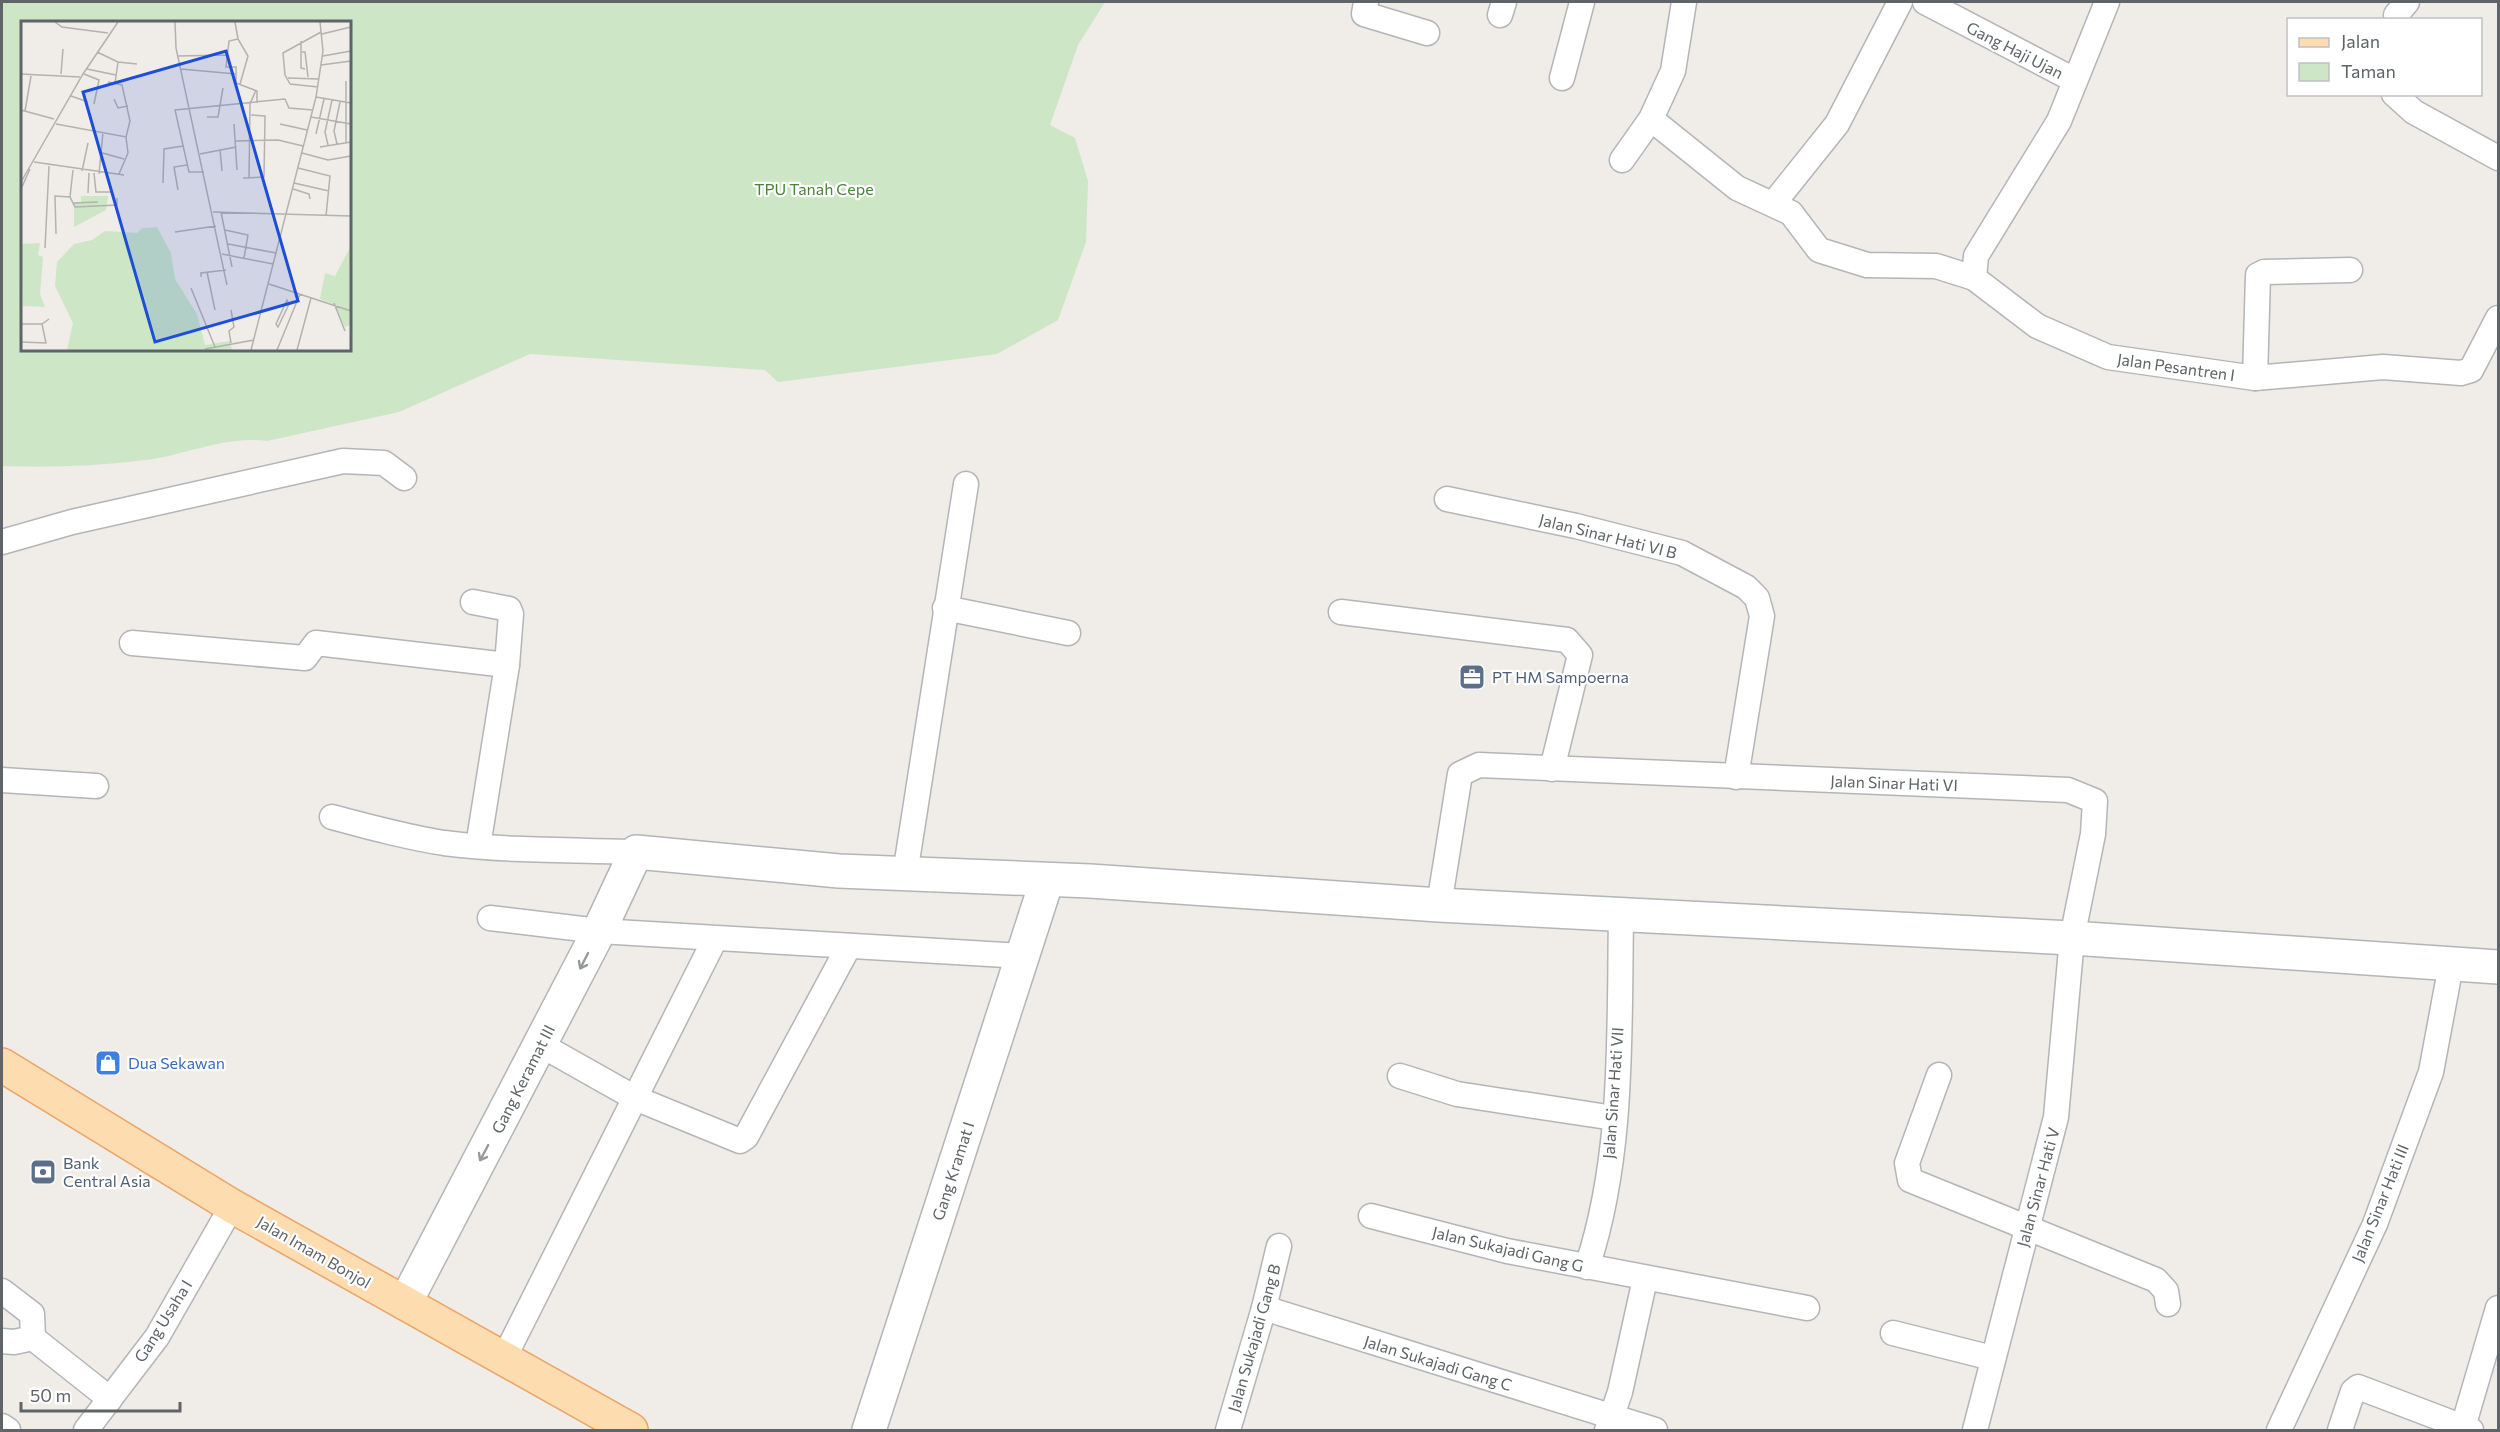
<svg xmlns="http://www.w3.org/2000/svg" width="2500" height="1432" viewBox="0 0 2500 1432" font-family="Commissioner,sans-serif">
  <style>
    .green { fill: #cde6c5; fill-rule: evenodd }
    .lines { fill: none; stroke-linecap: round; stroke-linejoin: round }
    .street-casing { stroke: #b2b6b9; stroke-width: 27 }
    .secondary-casing { stroke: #b1b6b9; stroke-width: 36 }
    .primary-casing { stroke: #eda363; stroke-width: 36 }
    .street { stroke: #fff; stroke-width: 24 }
    .secondary { stroke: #fff; stroke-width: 33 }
    .primary { stroke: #fddcb0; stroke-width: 33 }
    .oneway { stroke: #969a9c }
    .labels { text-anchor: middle; stroke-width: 4.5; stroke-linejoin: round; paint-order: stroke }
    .street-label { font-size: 16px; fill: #5e6467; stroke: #fff }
    .park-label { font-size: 16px; fill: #488438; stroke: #fff }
    .service-label { font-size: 16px; fill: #4e5e75; stroke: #fff; text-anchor: start }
    .shop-label { font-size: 16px; fill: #366cbe; stroke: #fff; text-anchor: start }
    .inset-road { fill: none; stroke: #b2b2b0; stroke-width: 1.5 }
    .view { fill: #1d4ed8; fill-opacity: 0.15; stroke: #1d4ed8; stroke-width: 3 }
    .inset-edge { fill: none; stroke: #5e6467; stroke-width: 3 }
  </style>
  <rect width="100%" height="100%" fill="#f0ece7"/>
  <!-- green -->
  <path class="green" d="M2,2H1105L1078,45L1050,125L1075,138L1088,181L1086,242L1058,320L997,354L778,382L765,370L530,354L399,412L267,441C226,435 186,455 145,460C98,466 49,468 2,466ZM22,22H350V350H22Z"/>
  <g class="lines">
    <!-- street casing -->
    <g class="street-casing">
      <g id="street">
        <path d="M1366,2L1364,14L1427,33"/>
        <path d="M1925,2L2074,80"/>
        <path d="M2107,2L2059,121L1976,256L1974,278L2037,326L2108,357L2255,378L2383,367L2461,373L2471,370L2498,318"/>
        <path d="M1500,15L1504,2"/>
        <path d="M2396,15L2407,2"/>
        <path d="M1562,78L1582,2"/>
        <path d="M2394,94L2414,112L2498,158"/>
        <path d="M1651,119L1737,188L1791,213L1819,250L1867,265L1936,266L1974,278"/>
        <path d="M1622,160L1651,119L1673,71L1684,2"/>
        <path d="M1773,204L1837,124L1900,2"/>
        <path d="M2255,378L2258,275L2264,272L2350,270"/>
        <path d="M1447,499L1576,526L1682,553L1746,587L1757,598L1762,616L1736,777"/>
        <path d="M2,542L72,522L343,461L384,463L404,478"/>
        <path d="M473,602L509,609L511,614L507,665L478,846"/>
        <path d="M945,608L1068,633"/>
        <path d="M1341,612L1567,640L1580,655L1552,769"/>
        <path d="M132,643L305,658L316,643L507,665"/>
        <path d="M2,780L96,786"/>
        <path d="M332,817C369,827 406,837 444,843C507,851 572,850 636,852"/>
        <path d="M905,874L966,484"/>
        <path d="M1439,905L1460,774L1479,765L2068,790L2095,801L2093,834L2072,938L2056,1117L1975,1430"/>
        <path d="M490,918L599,931L1022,956"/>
        <path d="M541,1045L635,1098L740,1141L746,1137L849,946"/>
        <path d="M1939,1075L1907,1163L1910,1180L2156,1280L2166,1291L2168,1304"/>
        <path d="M1400,1076L1457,1094L1614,1118"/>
        <path d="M1371,1216L1507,1251L1807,1308"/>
        <path d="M1587,1267C1624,1156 1619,1032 1621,916"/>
        <path d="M2,1291L32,1314L33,1338L14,1342L2,1341"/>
        <path d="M1264,1308L1655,1430"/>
        <path d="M1893,1333L1992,1358"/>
        <path d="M33,1338L110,1399"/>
        <path d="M504,1358L715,939"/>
        <path d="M2,1426L8,1430"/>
        <path d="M2463,1427L2498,1308"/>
        <path d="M86,1430L157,1337L232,1206"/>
        <path d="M1228,1430L1264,1308L1279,1246"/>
        <path d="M1607,1430L1620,1392L1645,1279"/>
        <path d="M2279,1430L2375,1224L2431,1072L2451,965"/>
        <path d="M2340,1430L2353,1391L2358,1387L2471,1430"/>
      </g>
    </g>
    <!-- secondary casing -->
    <g class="secondary-casing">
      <g id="secondary">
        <path d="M405,1303L599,931L636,852L839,871L1090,881L1439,905L2072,938L2498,967"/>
        <path d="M869,1430L1047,880"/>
      </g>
    </g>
    <!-- primary casing -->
    <g class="primary-casing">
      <path id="primary" d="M2,1065L232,1206L631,1430"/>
    </g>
    <!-- street -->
    <use href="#street" class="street"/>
    <!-- secondary -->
    <use href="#secondary" class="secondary"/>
    <!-- primary -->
    <use href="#primary" class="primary"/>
  </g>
  <!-- one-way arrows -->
  <defs><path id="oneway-shaft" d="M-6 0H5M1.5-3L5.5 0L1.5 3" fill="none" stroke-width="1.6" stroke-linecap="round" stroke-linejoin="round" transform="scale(1.5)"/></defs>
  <g class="oneway">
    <use href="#oneway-shaft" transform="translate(584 961) rotate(117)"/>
    <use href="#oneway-shaft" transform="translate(484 1153) rotate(118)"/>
  </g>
  <!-- icons -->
  <defs>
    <g id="office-square" transform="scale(1.35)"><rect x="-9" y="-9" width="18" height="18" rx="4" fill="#5c6f8a" stroke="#fff"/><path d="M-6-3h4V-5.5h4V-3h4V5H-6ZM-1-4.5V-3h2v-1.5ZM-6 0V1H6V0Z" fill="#fff"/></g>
    <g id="shop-square" transform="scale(1.35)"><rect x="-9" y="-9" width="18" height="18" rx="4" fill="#3f7fe0" stroke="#fff"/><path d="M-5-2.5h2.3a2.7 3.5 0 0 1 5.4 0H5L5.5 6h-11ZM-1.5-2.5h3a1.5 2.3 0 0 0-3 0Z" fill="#fff"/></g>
    <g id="bank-square" transform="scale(1.35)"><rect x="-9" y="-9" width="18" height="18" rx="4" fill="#5c6f8a" stroke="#fff"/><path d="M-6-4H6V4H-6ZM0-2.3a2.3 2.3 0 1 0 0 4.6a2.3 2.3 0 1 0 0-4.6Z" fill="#fff"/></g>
  </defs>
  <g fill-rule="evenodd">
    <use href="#office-square" x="1472" y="677"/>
    <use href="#shop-square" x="108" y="1063"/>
    <use href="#bank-square" x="43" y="1172"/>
  </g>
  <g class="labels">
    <!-- street labels -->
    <g class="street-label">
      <text transform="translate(2015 50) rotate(27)" y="6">Gang Haji Ujan</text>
      <text transform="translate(2176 367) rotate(8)" y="6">Jalan Pesantren I</text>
      <text transform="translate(1608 536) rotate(14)" y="6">Jalan Sinar Hati VI B</text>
      <text transform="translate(1894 783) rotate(2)" y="6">Jalan Sinar Hati VI</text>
      <text transform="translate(523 1079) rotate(-63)" y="6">Gang Keramat III</text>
      <text transform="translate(1613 1093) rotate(-86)" y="6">Jalan Sinar Hati VII</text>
      <text transform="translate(953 1171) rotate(-72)" y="6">Gang Kramat I</text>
      <text transform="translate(2038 1187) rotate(-75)" y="6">Jalan Sinar Hati V</text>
      <text transform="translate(2380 1203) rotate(-68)" y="6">Jalan Sinar Hati III</text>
      <text transform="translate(1508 1249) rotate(13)" y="6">Jalan Sukajadi Gang G</text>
      <text transform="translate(314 1252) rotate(30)" y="6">Jalan Imam Bonjol</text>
      <text transform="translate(163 1321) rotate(-58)" y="6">Gang Usaha I</text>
      <text transform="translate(1254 1338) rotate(-74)" y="6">Jalan Sukajadi Gang B</text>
      <text transform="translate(1438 1363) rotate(17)" y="6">Jalan Sukajadi Gang C</text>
    </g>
    <!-- park labels -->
    <g class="park-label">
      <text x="814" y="195">TPU Tanah Cepe</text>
    </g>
    <!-- service labels -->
    <g class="service-label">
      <text x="1492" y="683">PT HM Sampoerna</text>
      <text x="63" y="1169">Bank<tspan x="63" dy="18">Central Asia</tspan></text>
    </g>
    <!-- shop labels -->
    <g class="shop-label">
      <text x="128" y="1069">Dua Sekawan</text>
    </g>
  </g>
  <!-- overview -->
  <g transform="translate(21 21)">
    <rect width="330" height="330" fill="#f0ece7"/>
    <path d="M60,175H87L85,189L53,206V181H60ZM136,206L150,232L154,258L176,293L184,324L209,320L211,329H46L52,302L34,265L36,241L53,223L71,219L84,210L116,212L121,207ZM19,222L17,234L22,236L19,273L24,286L2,285L0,223ZM330,225V304L324,306L312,283L299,278L304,252L314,255Z" fill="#cde6c5"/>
    <path class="inset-road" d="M34,1L41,6L87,12M154,1L155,27L206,264M214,1L217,18L208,20L205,46H215V62L236,70V82M301,13L330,6M217,18L227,35L219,63M280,20V47L284,48M76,31L97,41L116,43M281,31H284L287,56M157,35L206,34M302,35L330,30M300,44L330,40M66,48L95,54M160,48L215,53M0,53L59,56M40,53L42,28M63,53L78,59L73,83M267,57L298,58M325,60V122M94,62L97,41M269,63L264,54L262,32L300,11M269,63L297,66M50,75L67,81M295,76L330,82M93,78L97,87L107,85M264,78L268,87L292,89M0,89L33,98M4,90L10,55M186,96H197L202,67M290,96L330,103M35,103L105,116L109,100L101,64L87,61M213,103L216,149M259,103L286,109M295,113L303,78M214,120L257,119L282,125M316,123L313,110L319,81M307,124L304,111L311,79M299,126L330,121M199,128L201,150M78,131L103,138M281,132L307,139L330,135M179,133L215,126M13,141L103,154M277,147L309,155L305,195M52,149L49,176L54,186L96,184V177M61,150L67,122M183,151H168L154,89L264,78M73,152L75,171H92M78,153L82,111M98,153L107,132L105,116M222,157L243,156L244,95L230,94M228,157L229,83L235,69M0,161L62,53L97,1M142,162L143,128L162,125M273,162L308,170M0,168L9,148M272,168L288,173L289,178M157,169L153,146L166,144M67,172L68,152M53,182L77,181M192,191L330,195M200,191L211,246M204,209L227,214L223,237M154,211L195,205M35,213L34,175L49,176M207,223L255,232M24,227L28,145M201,233L252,243M186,251L194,289M180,256V252L205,249M248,263L330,290M170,267L194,326M266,279L268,283L257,306L255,303ZM313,282L324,310M210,289L213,306L208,310L210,322M0,303H21L28,298M0,321L25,322L21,303M184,328L233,319M230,329L295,76L302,30L299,1M256,329L279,273M276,329L290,277"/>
    <path class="view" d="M205,30L277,280L134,321L62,71Z"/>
    <rect width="330" height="330" class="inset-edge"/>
  </g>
  <!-- border -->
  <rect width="2500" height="1432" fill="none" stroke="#5e6467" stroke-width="6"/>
  <!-- legend -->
  <rect x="2287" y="18" width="195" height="78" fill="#ffffff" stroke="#bfc1c2" stroke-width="1.5"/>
  <rect x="2299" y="38" width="30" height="9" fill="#fddcb0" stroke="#bfc1c2" stroke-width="1.5"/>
  <text x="2341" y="48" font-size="18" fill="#5e6467">Jalan</text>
  <rect x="2299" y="63" width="30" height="18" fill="#cde6c5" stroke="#bfc1c2" stroke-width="1.5"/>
  <text x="2341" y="78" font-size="18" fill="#5e6467">Taman</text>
  <!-- scale -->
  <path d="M21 1402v9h159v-9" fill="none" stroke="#5e6467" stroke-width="3"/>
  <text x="30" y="1402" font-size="18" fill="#5e6467" stroke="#ffffff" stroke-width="4.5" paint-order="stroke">50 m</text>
</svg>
